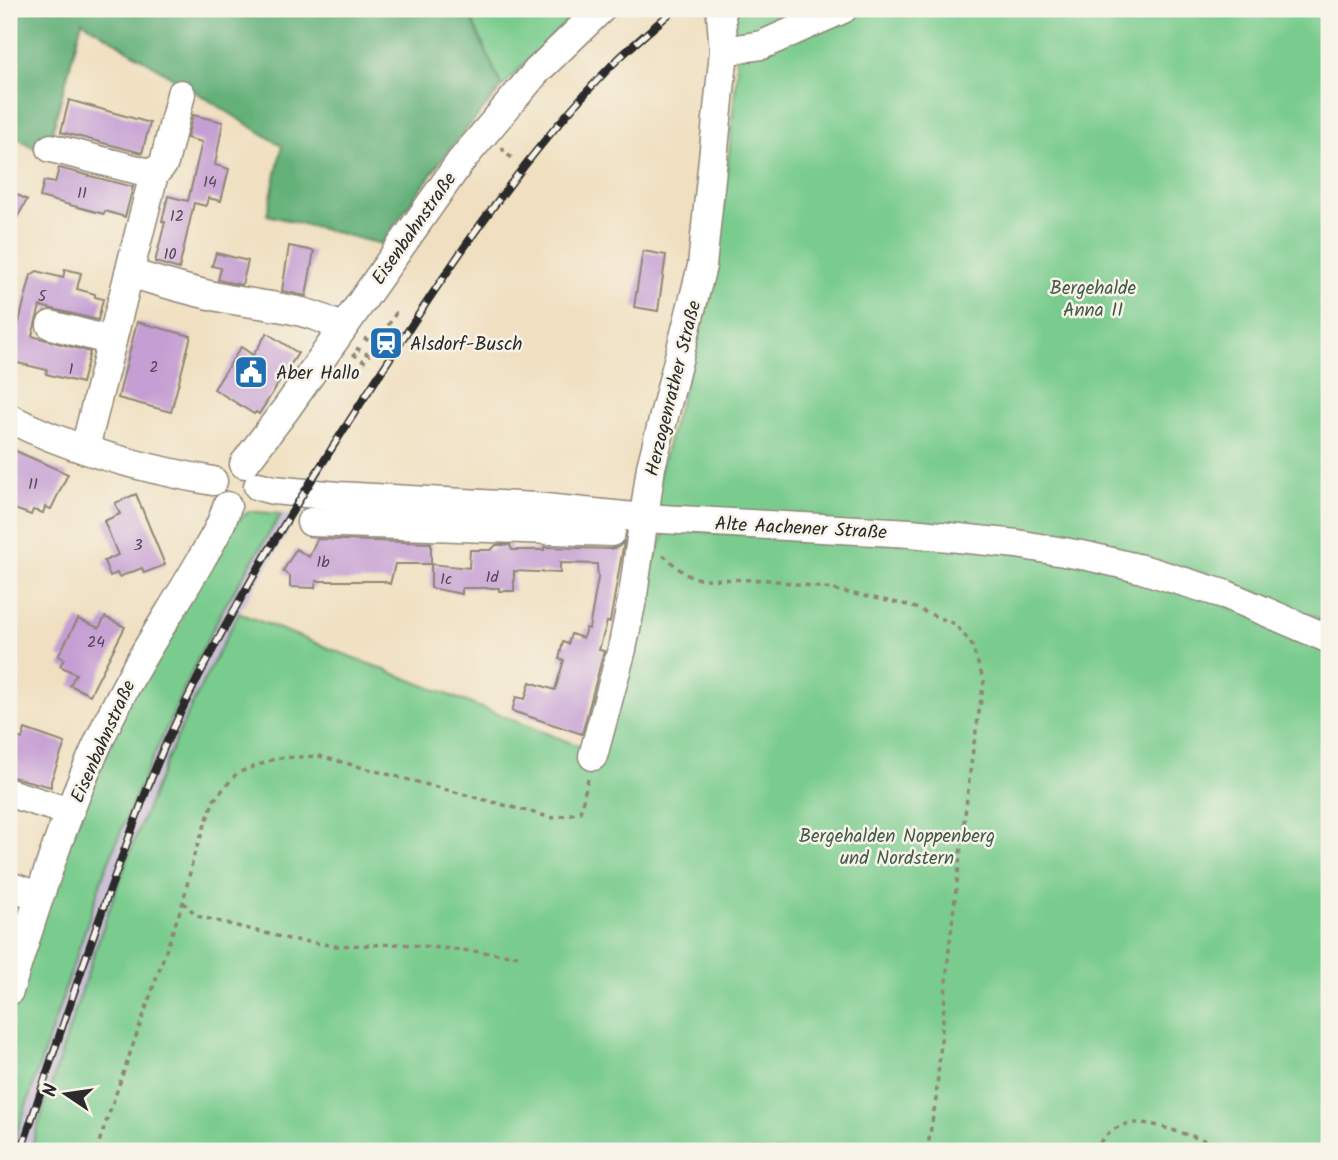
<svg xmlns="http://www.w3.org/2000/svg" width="1338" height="1160" viewBox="0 0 1338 1160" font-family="Kalam,sans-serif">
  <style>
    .industrial { fill: #cbbfd5 }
    .green { fill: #7acc8e; stroke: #527c5c; stroke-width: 2 }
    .forest { fill: #63b079; stroke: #476e52; stroke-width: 2 }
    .building { fill: #c59ed3 }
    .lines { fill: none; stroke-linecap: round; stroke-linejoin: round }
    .minor-casing { stroke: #8e8676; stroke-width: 31 }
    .path { stroke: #8e8676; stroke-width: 3.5; stroke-dasharray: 5 5; stroke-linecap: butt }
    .minor { stroke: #fff; stroke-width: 28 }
    .rail-casing { stroke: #2b2b2b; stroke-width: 8 }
    .rail { stroke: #f7f3e8; stroke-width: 5; stroke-dasharray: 16; stroke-linecap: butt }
    .labels { text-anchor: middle; stroke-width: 5; stroke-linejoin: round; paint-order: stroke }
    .number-label { font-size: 16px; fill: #524855 }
    .street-label { font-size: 19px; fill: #2b2b2b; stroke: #f7f3e8 }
    .park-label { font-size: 19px; fill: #435b49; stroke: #f7f3e8 }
    .poi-label { font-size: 19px; fill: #2b2b2b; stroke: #f7f3e8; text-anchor: start }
  </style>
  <rect width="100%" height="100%" fill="#f7f3e8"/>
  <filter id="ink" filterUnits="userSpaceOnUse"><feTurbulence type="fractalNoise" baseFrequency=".0143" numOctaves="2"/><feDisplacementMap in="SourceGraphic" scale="14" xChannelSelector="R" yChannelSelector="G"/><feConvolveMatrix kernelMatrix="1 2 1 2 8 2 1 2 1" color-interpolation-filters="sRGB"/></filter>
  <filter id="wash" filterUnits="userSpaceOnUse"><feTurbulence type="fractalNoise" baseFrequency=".00686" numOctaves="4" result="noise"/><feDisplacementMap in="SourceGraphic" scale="28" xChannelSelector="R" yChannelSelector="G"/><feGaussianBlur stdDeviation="1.57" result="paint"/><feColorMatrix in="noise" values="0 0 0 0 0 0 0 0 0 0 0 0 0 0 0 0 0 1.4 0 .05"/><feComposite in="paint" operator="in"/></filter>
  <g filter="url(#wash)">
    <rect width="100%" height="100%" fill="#f0e0c1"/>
    <!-- industrial -->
    <path class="industrial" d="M300,512L239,613L121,880L30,1151H11L104,873L158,741L223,609L281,514Z"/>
    <!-- green -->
    <g class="green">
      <path d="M467,9H579L502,87Z"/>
      <path d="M729,9H1329V623L1225,579L1104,546L649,509L717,272L737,71Z"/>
      <path d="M249,511L281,514L223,609L199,656L131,806L104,873L11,1151H9V1024L45,900L130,697L236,522Z"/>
      <path d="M666,529L1097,556L1329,646V1151H30C74,1016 115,877 173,746C193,701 216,656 239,613L602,755L656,555Z"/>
    </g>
    <!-- forest -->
    <path class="forest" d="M9,9H467L502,87L448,151L381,244L267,215L282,146L82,21L46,155L9,133Z"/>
    <g id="blocks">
      <!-- building -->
      <g class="building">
        <path d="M69,100L150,123L142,153L61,132Z"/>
        <path d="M193,115L223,122L215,165L229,169L221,201L208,198L206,206L194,203L179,269L155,262L165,222L162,221L168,196L188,201L202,142L187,138Z"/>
        <path d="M59,168L133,187L125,217L105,211L104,214L40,197L44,181L55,183Z"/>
        <path d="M9,190L27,200L9,232Z"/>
        <path d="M289,246L314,251L306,296L282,291Z"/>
        <path d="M643,251L666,255L658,311L634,307Z"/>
        <path d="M216,253L248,261L242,285L218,280L221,268L212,266Z"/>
        <path d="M65,269L81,273L77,289L95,294V297L103,299L98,320L40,306L32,336L90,352L82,383L46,374L47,370L9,361V336L15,337L31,275L37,271L63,278Z"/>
        <path d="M137,322L191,336L171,412L118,398Z"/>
        <path d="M267,333L298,353L259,414L256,412L254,414L214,389L241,347L253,355Z"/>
        <path d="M9,448L68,474L51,509L45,507L43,513L33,510L31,515L9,507Z"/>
        <path d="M136,494L165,565L144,573L142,568L119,577L117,573L110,576L104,561L118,555L104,521L120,514L115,503Z"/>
        <path d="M317,539L431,543V564H395L390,584L383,581H316L315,588L290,587V576L283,571L296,549L309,557Z"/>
        <path d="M624,542L610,622H607L599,650L604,651L582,734L512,711L516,697L525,699L530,682L555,690L564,660L559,659L563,642L568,644L571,634L583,638L586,628L589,629L598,578L597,564L560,563V573L514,571V591H499V588H462V594L431,588V564L469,568L470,550H491L496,545H510L512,550H544V547L610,549L618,547Z"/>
        <path d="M105,617L125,627L90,695L70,685L76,674L60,666L64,659L58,656L78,619L99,628Z"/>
        <path d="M25,729L65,743L51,781V787L9,776V734L22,739Z"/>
      </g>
    </g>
  </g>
  <g filter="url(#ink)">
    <use href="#blocks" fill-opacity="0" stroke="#8e8676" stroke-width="2"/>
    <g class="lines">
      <!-- minor casing -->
      <g class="minor-casing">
        <g id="minor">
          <path d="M724,51L762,45L843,9"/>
          <path d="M51,148L154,174"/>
          <path d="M129,273C160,282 192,292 223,298C261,306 310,307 342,329"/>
          <path d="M51,325L112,341"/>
          <path d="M9,418C71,450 145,469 213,481"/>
          <path d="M85,448L154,174L164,163L181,94"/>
          <path d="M244,464L286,409L460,162L537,71L601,9"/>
          <path d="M258,486L273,490L338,496L535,507L644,518L911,533L1017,544L1087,556L1142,569L1227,595L1329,639"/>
          <path d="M311,522L611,532"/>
          <path d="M593,756L622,649L633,595L651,467L702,266L724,51L721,15"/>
          <path d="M9,793L70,812"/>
          <path d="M9,886L39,896"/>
          <path d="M9,991C43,883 78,772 133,673C155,634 180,597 202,558C212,541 222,525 227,506"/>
        </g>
      </g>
      <!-- path -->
      <g class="path">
        <path d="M502,147L504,152L512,158"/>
        <path d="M364,338L373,343"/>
        <path d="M356,348L369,355L396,313L398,315"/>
        <path d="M353,354L367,363"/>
        <path d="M663,555L685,574L699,579L769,580L825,588L908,605L955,624L971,643L984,681L972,756L949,949L936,1099L927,1151"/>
        <path d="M183,902L197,916L289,939L336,946L401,944L520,956"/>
        <path d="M96,1151L183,902L194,855L214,800L237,773L277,758L319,756L553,818L580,812L588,779"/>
        <path d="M1094,1151C1119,1111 1147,1122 1185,1134C1201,1139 1217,1144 1232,1151"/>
      </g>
      <!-- minor -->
      <use href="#minor" class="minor"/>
      <!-- rail casing -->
      <g class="rail-casing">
        <path id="rail" d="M21,1151C54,1052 86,952 123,854C137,816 150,778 167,741C231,603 313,476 396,349C461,249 527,153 610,67C631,46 653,28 675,9"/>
      </g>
      <!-- rail -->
      <use href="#rail" class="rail"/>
    </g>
  </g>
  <!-- icons -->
  <defs>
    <g id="station-square" transform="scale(1.75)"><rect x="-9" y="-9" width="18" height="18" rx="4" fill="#1f6fb2" stroke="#f7f3e8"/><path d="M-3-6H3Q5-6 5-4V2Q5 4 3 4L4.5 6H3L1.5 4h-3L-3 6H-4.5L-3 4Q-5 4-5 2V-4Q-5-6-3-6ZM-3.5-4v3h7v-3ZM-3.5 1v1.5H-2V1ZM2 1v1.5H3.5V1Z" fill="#fff"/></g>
    <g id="civic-square" transform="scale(1.75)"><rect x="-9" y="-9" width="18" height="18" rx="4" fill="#1f6fb2" stroke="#f7f3e8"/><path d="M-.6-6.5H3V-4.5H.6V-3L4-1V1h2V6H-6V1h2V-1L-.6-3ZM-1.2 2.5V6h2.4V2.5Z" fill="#fff"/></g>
  </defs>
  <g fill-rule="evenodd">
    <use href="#station-square" x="386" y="343"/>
    <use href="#civic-square" x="251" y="372"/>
  </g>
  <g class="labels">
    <!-- number labels -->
    <g class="number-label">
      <text x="210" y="187">14</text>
      <text x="82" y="198">11</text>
      <text x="177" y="221">12</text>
      <text x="170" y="259">10</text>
      <text x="42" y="301">5</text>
      <text x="154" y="372">2</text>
      <text x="71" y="374">1</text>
      <text x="33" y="489">11</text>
      <text x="138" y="550">3</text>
      <text x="323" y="567">1b</text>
      <text x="492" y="582">1d</text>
      <text x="446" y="584">1c</text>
      <text x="96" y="647">24</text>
    </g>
    <!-- street labels -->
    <g class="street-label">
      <text transform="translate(413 228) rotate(-55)" y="7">Eisenbahnstraße</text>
      <text transform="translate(672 388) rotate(-76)" y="7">Herzogenrather Straße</text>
      <text transform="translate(801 527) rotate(3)" y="7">Alte Aachener Straße</text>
      <text transform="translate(102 741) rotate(-66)" y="7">Eisenbahnstraße</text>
    </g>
    <!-- park labels -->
    <g class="park-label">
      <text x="1093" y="294">Bergehalde<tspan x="1093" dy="22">Anna II</tspan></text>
      <text x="897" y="842">Bergehalden Noppenberg<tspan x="897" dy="22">und Nordstern</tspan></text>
    </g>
    <!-- poi labels -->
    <g class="poi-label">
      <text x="410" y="350">Alsdorf-Busch</text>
      <text x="276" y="379">Aber Hallo</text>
    </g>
  </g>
  <!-- margin -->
  <rect width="1338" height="1160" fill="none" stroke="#f7f3e8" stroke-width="35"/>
  <!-- north arrow -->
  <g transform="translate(66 1094) rotate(283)" stroke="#f7f3e8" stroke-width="5" paint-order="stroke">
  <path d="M0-5L12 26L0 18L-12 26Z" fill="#2b2b2b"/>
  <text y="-10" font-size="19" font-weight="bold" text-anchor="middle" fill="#2b2b2b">N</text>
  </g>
</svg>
